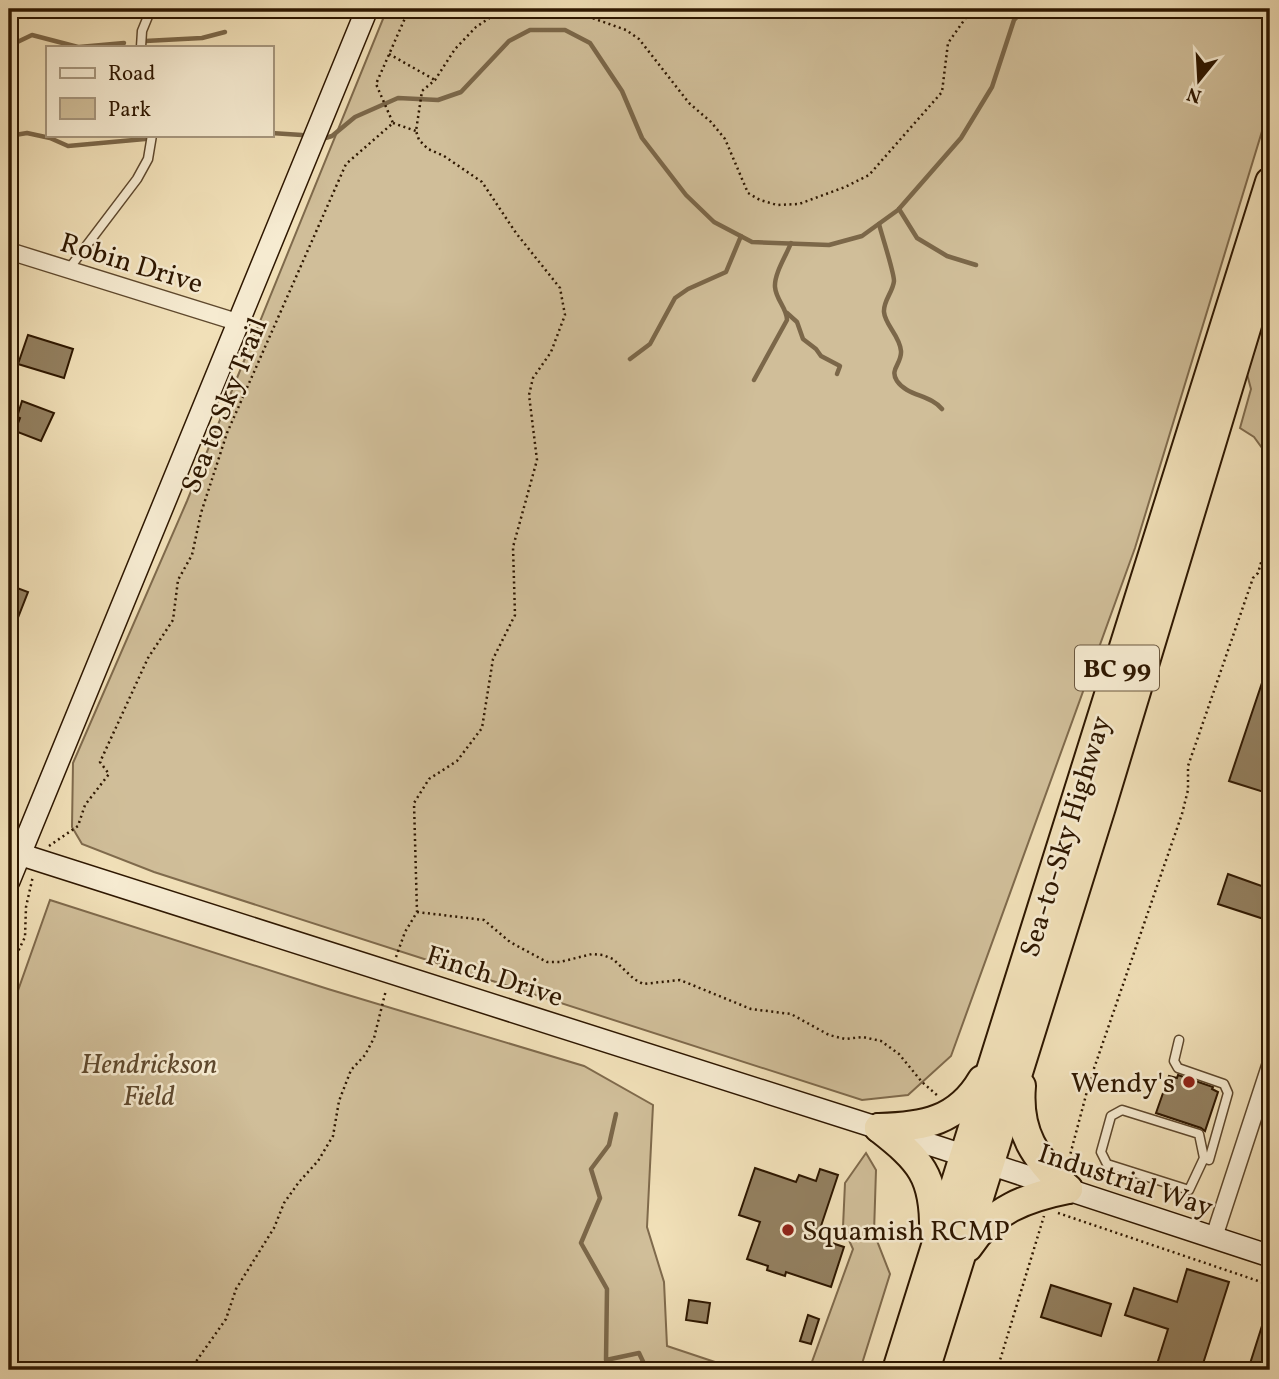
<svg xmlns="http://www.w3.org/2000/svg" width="1279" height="1379" viewBox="0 0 1279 1379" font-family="Vollkorn,serif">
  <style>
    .green { fill: #d0be99; stroke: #7f6a4c; stroke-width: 2 }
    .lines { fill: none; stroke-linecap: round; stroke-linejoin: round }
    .stream { stroke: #7b6749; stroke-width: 4.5 }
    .building { fill: #938060; stroke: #2e1700; stroke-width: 2 }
    .lane-casing { stroke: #5f492e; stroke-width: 11 }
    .street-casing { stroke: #5f492e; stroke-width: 19 }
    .secondary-casing { stroke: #2e1700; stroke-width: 24 }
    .highway-casing { stroke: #2e1700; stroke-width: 32 }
    .path { stroke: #2e1700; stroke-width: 2.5; stroke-dasharray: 2 3.5; stroke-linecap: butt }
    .lane { stroke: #f6ebd1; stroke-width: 8 }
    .street { stroke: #f6ebd1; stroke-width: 16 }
    .secondary { stroke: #f6ebd1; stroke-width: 21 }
    .highway { stroke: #f1e0b8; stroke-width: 28 }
    .poi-dot { fill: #8f2418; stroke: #f6ebd1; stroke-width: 2.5 }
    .labels { text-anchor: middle; stroke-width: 5; stroke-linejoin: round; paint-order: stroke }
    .shield { fill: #f6ebd1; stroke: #6a573f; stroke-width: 2 }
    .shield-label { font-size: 26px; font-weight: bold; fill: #2e1700 }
    .street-label { font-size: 28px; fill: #2e1700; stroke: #f6ebd1 }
    .park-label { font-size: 28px; font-style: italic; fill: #5f492e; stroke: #f6ebd1 }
    .poi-label { font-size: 28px; fill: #2e1700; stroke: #f6ebd1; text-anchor: end }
  </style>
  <rect width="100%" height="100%" fill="#f1e0b8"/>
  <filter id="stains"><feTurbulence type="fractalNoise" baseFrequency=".00286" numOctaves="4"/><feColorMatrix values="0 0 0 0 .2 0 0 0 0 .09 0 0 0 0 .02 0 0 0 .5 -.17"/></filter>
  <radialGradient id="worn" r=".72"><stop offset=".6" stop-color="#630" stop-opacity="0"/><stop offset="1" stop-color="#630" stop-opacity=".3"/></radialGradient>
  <!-- green -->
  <g class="green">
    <path d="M387,9H1270V105L1135,548L951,1056L908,1095L862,1100L154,872L82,844L72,827L73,763L187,501Z"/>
    <path d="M1270,302V459L1254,437L1240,428L1251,389L1247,374Z"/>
    <path d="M50,900L328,989L584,1066L653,1105L647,1227L664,1282L667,1346L739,1370H9V1016Z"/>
    <path d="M866,1153L876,1170L874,1233L890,1274L860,1370H809L853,1249L843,1227L845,1183Z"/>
  </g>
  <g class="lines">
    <!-- stream -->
    <g class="stream">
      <path d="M145,41L202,38L225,32"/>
      <path d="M9,46L32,35L78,47"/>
      <path d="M79,47L124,43"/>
      <path d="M271,133L302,135"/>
      <path d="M9,136L27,133L50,138L68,146L145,139L159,135"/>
      <path d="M322,139L332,136L355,117L398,98L438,100L461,92L509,41L530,30H565L590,43L622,91L642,138L686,195L714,222L752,242L829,245L862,236L898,210L961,138L992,87L1014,20L1024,9"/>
      <path d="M899,209L917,238L947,256L976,265"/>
      <path d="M879,224C882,236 894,272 894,281C893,292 883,301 884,312C885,325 900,336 901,351C902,364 889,369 897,381C907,396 931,395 942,409"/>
      <path d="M787,313L797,322L803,339L816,349L821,356L840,366L837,374"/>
      <path d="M630,359L650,344L675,298L688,289L726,272L741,236"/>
      <path d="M754,380L787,320C787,308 776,300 775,287C774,274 786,256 791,243"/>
      <path d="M616,1114L609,1145L591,1169L600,1198L581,1243L607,1289L606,1360L639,1353L647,1370"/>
      <path d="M659,1370L672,1367L674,1370"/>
    </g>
  </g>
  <!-- building -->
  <g class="building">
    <path d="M28,335L73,349L64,378L18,364Z"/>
    <path d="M22,401L54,413L41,441L15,431L20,418L17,417Z"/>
    <path d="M9,585L28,592L10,638L9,637Z"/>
    <path d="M1268,665H1270V794L1229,781Z"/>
    <path d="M1228,874L1270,889V921L1218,904Z"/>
    <path d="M1178,1075L1213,1087L1212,1089L1218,1092L1205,1131L1201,1128L1156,1113L1169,1076L1177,1078Z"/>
    <path d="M755,1168L796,1182L799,1175L816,1181L820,1169L838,1175L817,1238L844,1247L831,1287L786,1272L785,1276L767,1270L768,1266L747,1259L760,1222L739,1215Z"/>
    <path d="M1187,1269L1229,1282L1201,1370H1178L1157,1364L1168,1329L1125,1315L1134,1288L1177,1302Z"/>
    <path d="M1051,1285L1111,1304L1101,1336L1041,1317Z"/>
    <path d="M689,1300L710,1303L707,1323L686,1320Z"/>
    <path d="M1268,1307H1270V1370H1248Z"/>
    <path d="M808,1315L819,1319L811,1344L800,1341Z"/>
  </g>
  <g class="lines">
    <!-- lane casing -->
    <g class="lane-casing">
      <g id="lane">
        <path d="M141,47L142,31L151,9"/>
        <path d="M68,270L137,179L148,159L152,135"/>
        <path d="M1179,1040L1174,1061L1178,1068L1224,1084L1228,1093L1209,1160"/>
        <path d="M1122,1110L1199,1134L1204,1158L1189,1190L1107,1164L1101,1152L1111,1116Z"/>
      </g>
    </g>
    <!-- street casing -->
    <g class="street-casing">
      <g id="street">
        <path d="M9,251L240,323"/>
        <path d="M1214,1237L1270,1066"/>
      </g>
    </g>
    <!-- secondary casing -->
    <g class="secondary-casing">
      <g id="secondary">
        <path d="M19,854L938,1147L1270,1256"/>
        <path d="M9,881L367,9"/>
      </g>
    </g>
    <!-- highway casing -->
    <g class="highway-casing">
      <g id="highway">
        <path d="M1021,1086C1017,1133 1035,1158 1068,1189"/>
        <path d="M879,1128C923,1127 958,1121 982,1080"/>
        <path d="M879,1128C920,1160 935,1176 934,1230"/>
        <path d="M968,1247C992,1210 1027,1197 1068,1189"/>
        <path d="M897,1370L1270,182"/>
        <path d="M925,1370L1101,807L1270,249"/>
      </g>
    </g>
    <!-- path -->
    <g class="path">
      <path d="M567,9L626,30L639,39L689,103L711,122L725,139L748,193L760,200L777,205L799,204L845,187L869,175L942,92L948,43L972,9"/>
      <path d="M389,54L435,80"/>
      <path d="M393,123L416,131"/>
      <path d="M49,846L78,826L85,805L109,774L100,762L148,658L173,620L178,580L192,555L201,513L227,433L346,164L393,123L376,84L409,9"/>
      <path d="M417,912L484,920L510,942L547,962H560L592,954L603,955L613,959L634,979L643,984L680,980L751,1009L791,1014L829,1035L845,1039L863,1037L881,1041L899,1054L922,1082L938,1096"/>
      <path d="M396,957L405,932L417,912L414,803L429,779L457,761L482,728L493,659L515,615L513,547L537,460L529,395L533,378L551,352L565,315L560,288L516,233L482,182L444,156L428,149L419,140L416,131L422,91L435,80L455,49L476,27L503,9"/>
      <path d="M9,970L25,937L26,907L33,876"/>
      <path d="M1069,1159L1090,1080L1182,814L1188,790V766L1253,578L1258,573L1270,532"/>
      <path d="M1058,1213L1270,1285"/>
      <path d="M190,1370L226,1319L236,1289L274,1228L284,1203L299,1182L318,1161L333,1136L339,1101L351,1070L365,1055L374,1038L386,990"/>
      <path d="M997,1370L1044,1216"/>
    </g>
    <!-- lane -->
    <use href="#lane" class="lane"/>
    <!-- street -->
    <use href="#street" class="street"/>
    <!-- secondary -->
    <use href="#secondary" class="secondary"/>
    <!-- highway -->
    <use href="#highway" class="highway"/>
  </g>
  <!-- markers -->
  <g class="poi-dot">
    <circle cx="1189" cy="1082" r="7"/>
    <circle cx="788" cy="1230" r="7"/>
  </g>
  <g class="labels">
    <!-- shield labels -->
    <rect class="shield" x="1075" y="645.5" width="84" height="45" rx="5"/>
    <g class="shield-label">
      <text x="1117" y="677">BC 99</text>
    </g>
    <!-- street labels -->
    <g class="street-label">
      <text transform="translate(132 262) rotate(17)" y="10">Robin Drive</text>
      <text transform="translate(223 405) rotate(-68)" y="10">Sea to Sky Trail</text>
      <text transform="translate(1064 836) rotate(-73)" y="10">Sea-to-Sky Highway</text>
      <text transform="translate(495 975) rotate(18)" y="10">Finch Drive</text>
      <text transform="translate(1126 1179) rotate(18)" y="10">Industrial Way</text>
    </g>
    <!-- park labels -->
    <g class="park-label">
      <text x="149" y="1073">Hendrickson<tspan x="149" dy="32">Field</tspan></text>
    </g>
    <!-- poi labels -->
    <g class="poi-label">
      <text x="1175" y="1092">Wendy's</text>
      <text x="802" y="1240" text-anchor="start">Squamish RCMP</text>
    </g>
  </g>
  <!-- margin -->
  <rect width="1279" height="1379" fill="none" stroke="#f1e0b8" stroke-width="35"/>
  <rect x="10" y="10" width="1258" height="1358" fill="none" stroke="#2e1700" stroke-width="3.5"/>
  <rect x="18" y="18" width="1244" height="1344" fill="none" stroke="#2e1700" stroke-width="2"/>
  <!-- legend -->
  <rect x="46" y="46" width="228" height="91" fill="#f6ebd1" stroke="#a6967d" stroke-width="2"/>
  <rect x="60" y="68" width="35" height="10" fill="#f6ebd1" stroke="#a6967d" stroke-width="2"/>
  <text x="108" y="80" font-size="21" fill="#2e1700">Road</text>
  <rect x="60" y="98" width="35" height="21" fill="#d0be99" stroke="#a6967d" stroke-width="2"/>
  <text x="108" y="116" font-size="21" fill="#2e1700">Park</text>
  <!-- north arrow -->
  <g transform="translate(1199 80) rotate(198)" stroke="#f6ebd1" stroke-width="5" paint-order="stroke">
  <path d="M0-5L12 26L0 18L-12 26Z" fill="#2e1700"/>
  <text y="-10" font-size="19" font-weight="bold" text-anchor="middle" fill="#2e1700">N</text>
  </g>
  <rect width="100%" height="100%" filter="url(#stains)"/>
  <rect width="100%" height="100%" fill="url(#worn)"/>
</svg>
